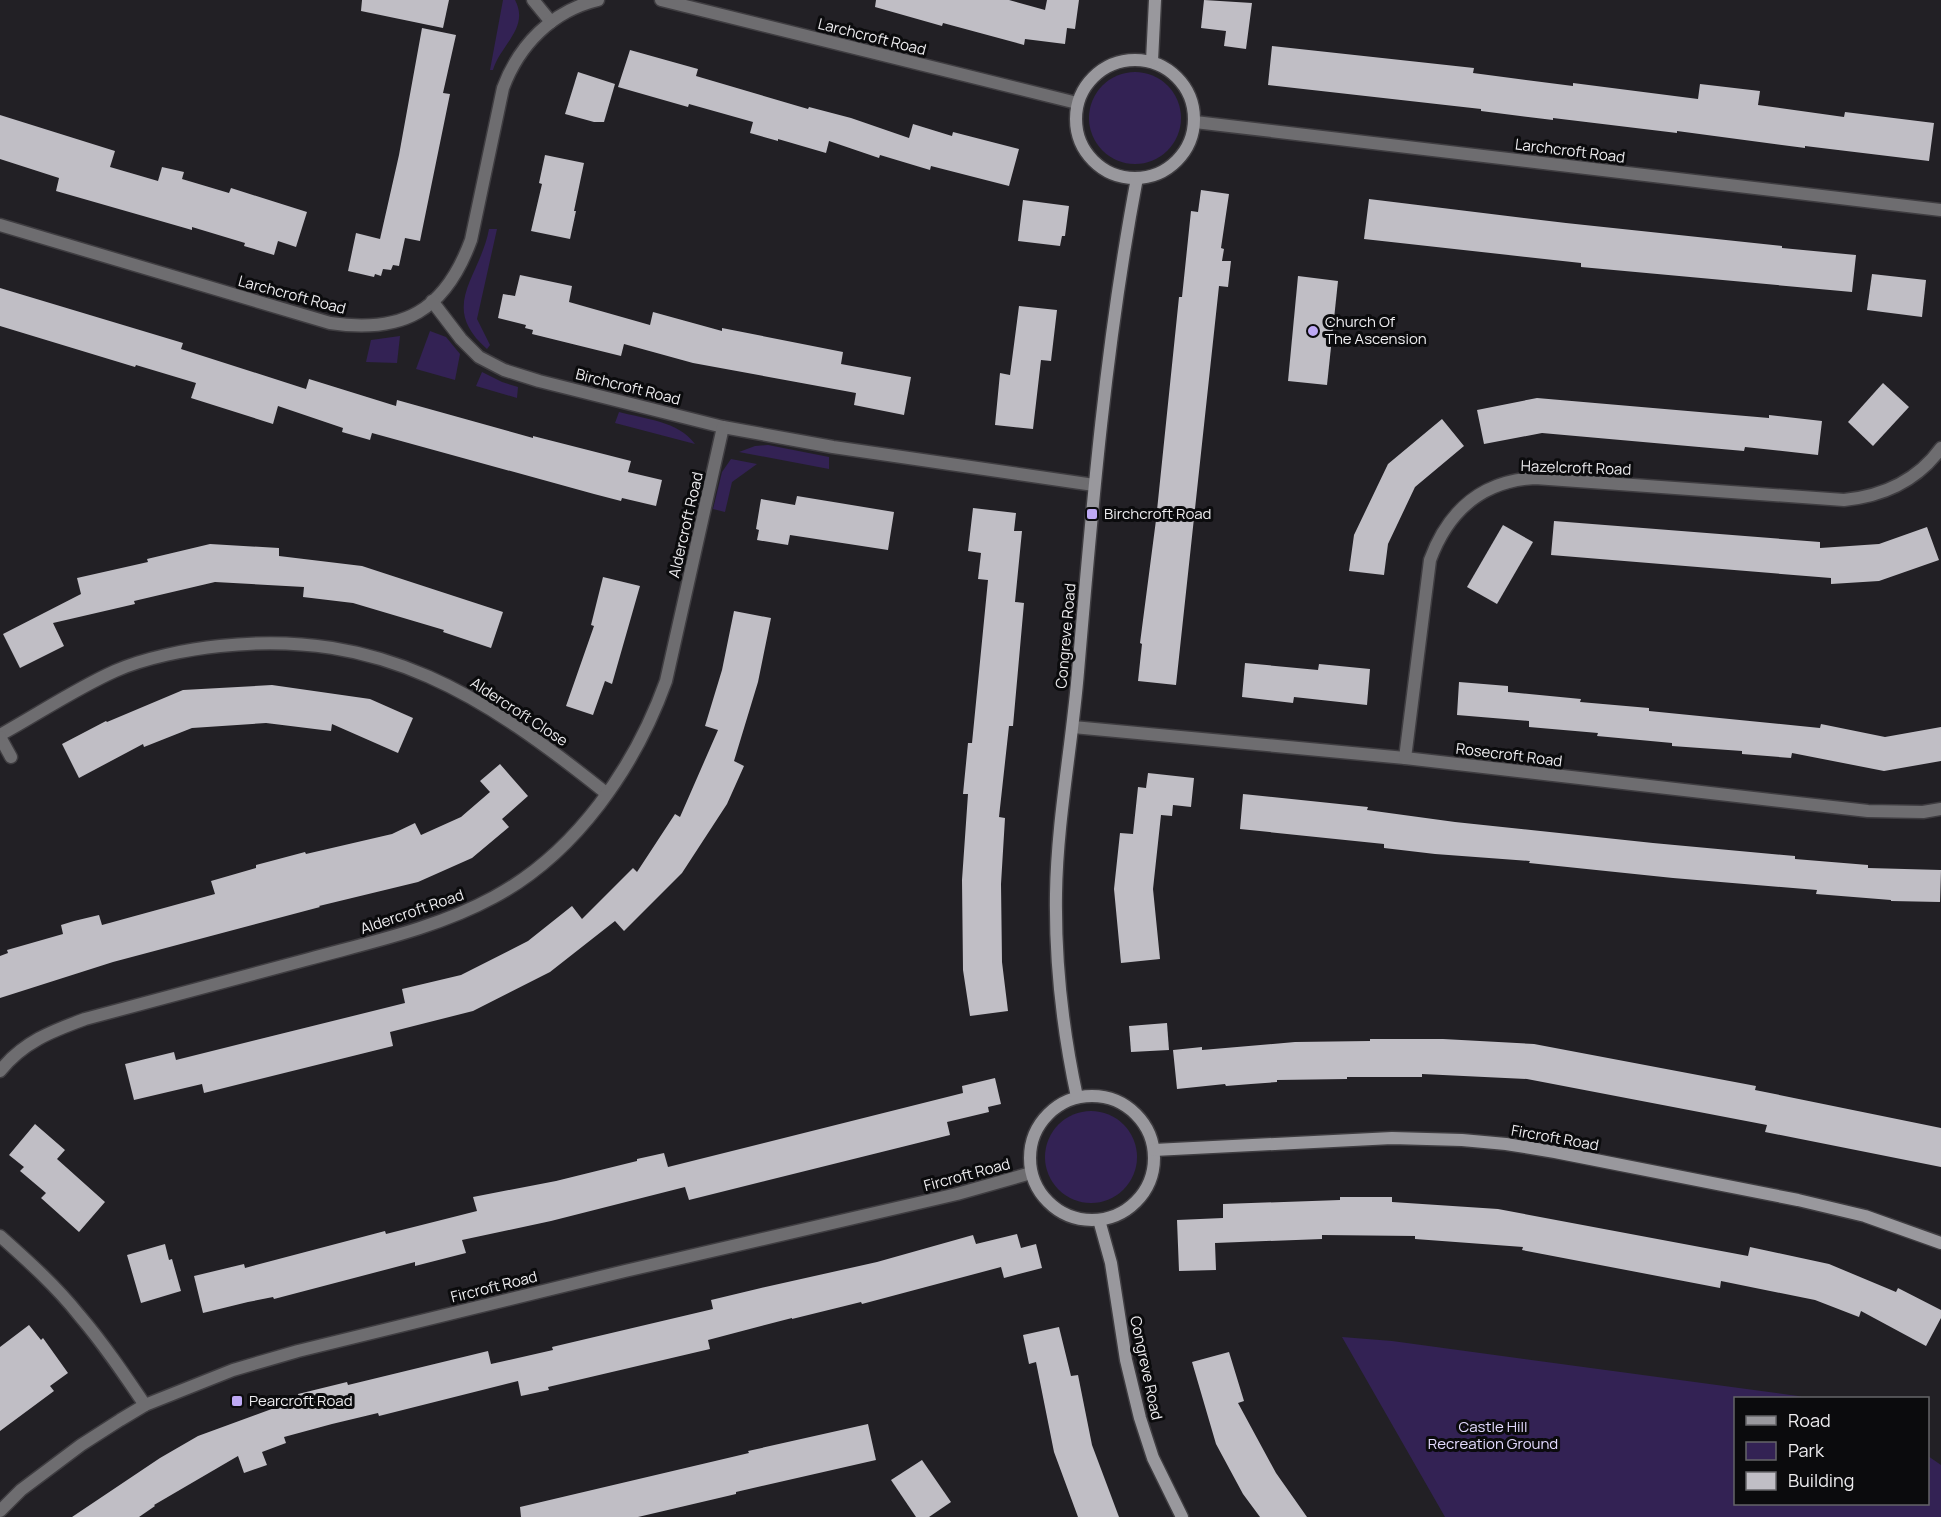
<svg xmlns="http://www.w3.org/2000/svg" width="1941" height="1517" viewBox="0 0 1941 1517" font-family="Manrope,sans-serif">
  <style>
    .green { fill: #332254 }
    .building { fill: #c0bec5 }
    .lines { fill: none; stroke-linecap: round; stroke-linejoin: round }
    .street-casing { stroke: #3f3d41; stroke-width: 15 }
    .secondary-casing { stroke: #3f3d41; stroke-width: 15 }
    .street { stroke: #6e6d70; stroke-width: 12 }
    .secondary { stroke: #99989d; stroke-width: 12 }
    .poi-dot { fill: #bea9f4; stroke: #0b0b0d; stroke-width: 2 }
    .labels { text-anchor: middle; stroke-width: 6; stroke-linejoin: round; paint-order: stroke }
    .street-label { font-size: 15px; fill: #eeedf0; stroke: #0b0b0d }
    .poi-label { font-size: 15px; fill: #eeedf0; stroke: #0b0b0d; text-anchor: start }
    .park-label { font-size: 15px; fill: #e4dbff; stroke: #0b0b0d }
  </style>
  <rect width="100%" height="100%" fill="#222025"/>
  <!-- green -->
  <g class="green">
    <path d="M503,0H515C530,28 500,45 493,70H490Z"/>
    <circle cx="1135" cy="118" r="46"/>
    <path d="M489,229H497L477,319L490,345L487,349C438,306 480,278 489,229Z"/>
    <path d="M430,331L446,337L460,354L455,380L416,369Z"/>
    <path d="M400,336L397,363L366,362L371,340Z"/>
    <path d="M482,372L502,382L518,387L517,398L476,386Z"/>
    <path d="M619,412C645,419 678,421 695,444L615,423Z"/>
    <path d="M768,445L829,457V469L739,452L755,446Z"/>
    <path d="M731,459L757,464L732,482L725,512L713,509L722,472Z"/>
    <circle cx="1091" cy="1157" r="46"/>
    <path d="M1342,1337L1392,1341L1798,1396L1806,1398H1736V1504H1928V1456L1941,1465V1517H1445Z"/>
  </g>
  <!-- building -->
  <g class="building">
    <path d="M362,0H449L443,28L361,11Z"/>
    <path d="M876,0H1009L1045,10L1047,0H1079L1075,29L1067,28L1065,44L1025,39L1024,45L943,23L942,26L875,7Z"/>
    <path d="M1204,0L1252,3L1246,49L1224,46L1226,31L1201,28Z"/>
    <path d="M422,28L456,35L443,93L450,94L420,241L405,238L399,266L393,265L391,270L383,269L381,276L375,274L374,277L348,271L356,233L380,239L399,155Z"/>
    <path d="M1272,46L1474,68L1473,73L1511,78L1573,86V83L1698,99L1700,84L1760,91L1758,105L1844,117L1845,112L1934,123L1929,161L1805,146V148L1677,131V133L1553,118V120L1481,111V109L1268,85Z"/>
    <path d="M630,50L698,69L696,76L808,109L809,107L851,118L909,138L913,124L952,136L953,132L1019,149L1009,186L931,166L930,170L880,155L879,158L829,141L826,153L778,139V141L750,133L753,122L689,104L688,107L618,87Z"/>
    <path d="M578,72L615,84L604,122H594L565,114Z"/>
    <path d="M0,115L115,151L110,167L158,181L162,167L184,172L182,179L229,193L231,188L307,212L296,247L278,241L274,255L244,246L245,243L192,227V230L56,191L59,178L0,159Z"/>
    <path d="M545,155L584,163L574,211H576L570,239L531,231L542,184L539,183Z"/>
    <path d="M1201,190L1229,194L1221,248L1224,249L1222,261H1231L1228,287L1219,286L1176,685L1138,681L1142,644L1140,643L1156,520L1179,297H1182L1191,211L1198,212Z"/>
    <path d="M1369,199L1566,223L1782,246V248L1856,255L1852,292L1581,267V263L1364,239Z"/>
    <path d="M1023,200L1069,206L1065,236H1062L1060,246L1018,241Z"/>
    <path d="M1872,274L1926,280L1922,317L1867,310Z"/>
    <path d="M520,275L572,286L569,302L650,325L653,312L722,331V328L843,352L841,364L911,377L904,415L854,405L856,393L693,363L624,344L621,356L532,334L533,330L525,328L526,325L498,318L503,294L515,296Z"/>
    <path d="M1298,276L1338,281L1327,385L1288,381Z"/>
    <path d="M0,288L183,343L181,349L306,389L309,379L396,406L397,400L533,438V436L631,461L628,472L662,480L656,506L622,498L621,501L594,494L372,433L370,440L342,432L343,428L278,406L273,424L191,398L196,383L136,365L135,367L0,326Z"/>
    <path d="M1019,306L1057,310L1051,361L1041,360L1033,429L995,425L1000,373L1010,375Z"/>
    <path d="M1883,383L1909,407L1873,446L1848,422Z"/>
    <path d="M1537,398L1769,418V415L1822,421L1818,455L1745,447L1744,451L1542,433L1484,444L1477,410Z"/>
    <path d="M1442,419L1464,446L1415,487L1388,544L1384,575L1349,571L1354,535L1388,464Z"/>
    <path d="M797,496L894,512L888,550L790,535L788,545L757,540L759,530L756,529L761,499L795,505Z"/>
    <path d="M973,508L1016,513L1014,531H1022L1015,602L1024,603L1013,726H1009L999,817L1005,818L1001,884L1002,962L1008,1011L970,1016L963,970L962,880L968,794H963L968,743H972L988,580L978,579L981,553L968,551Z"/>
    <path d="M1554,521L1820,542V548L1879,544L1927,527L1939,560L1879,581L1831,584V578L1551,555Z"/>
    <path d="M1503,525L1533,542L1497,604L1467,587Z"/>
    <path d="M210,544L279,548V556L362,566L503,612L491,648L443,632L444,630L353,603L303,597L304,587L215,582L134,601L135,604L53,623L64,646L20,668L3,634L81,594L77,578L148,562L147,559Z"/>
    <path d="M603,577L640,586L612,684L605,681L593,715L566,706L594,626L591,625Z"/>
    <path d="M734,611L771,618L758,682L734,761L744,766L727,804L682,873L624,931L615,921L550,972L473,1011L390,1032L393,1046L204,1093L202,1084L134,1100L125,1064L174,1052L176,1060L405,1003L402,989L461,975L528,941L572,906L582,919L633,868L637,872L675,814L680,817L718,730L705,726L722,670Z"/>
    <path d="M1245,663L1318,670L1319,664L1370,669L1367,705L1294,697L1293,703L1242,697Z"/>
    <path d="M1459,682L1508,686V692L1581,699L1580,702L1649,708V711L1820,728L1821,724L1885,737L1941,727V761L1884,771L1792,753L1791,758L1742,754V751L1672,746V743L1597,736L1598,733L1529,727V721L1457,715Z"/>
    <path d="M272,685L370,699L413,718L398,753L332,724L331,731L266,723L192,728L144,747L143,744L79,778L62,744L106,721L107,722L183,690Z"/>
    <path d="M500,764L528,796L502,819L509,827L472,858L418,882L319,906L320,907L113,962L0,998V956L8,953L7,950L63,934L61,925L74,921L99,915L102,925L215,894L211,881L256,868V865L305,852L306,854L392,834L415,823L421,835L461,817L490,792L480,781Z"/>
    <path d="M1148,773L1194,778L1191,807L1173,805L1172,816L1161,815L1153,889L1160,959L1121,963L1114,889L1120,833L1133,834L1138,787L1146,788Z"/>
    <path d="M1243,794L1368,807L1367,810L1455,822L1653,843L1795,856V859L1868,865V868L1941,870L1940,902L1891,901V900L1816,894L1817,890L1673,878L1529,863L1530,861L1435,854L1384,848V844L1240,829Z"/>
    <path d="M1167,1023L1169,1050L1131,1052L1129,1026Z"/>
    <path d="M1370,1039H1443L1534,1044L1756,1086L1755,1090L1941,1128V1167L1765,1132L1767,1125L1527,1079L1422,1074V1077H1347V1079L1277,1080V1082L1251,1084L1226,1086L1225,1084L1177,1089L1173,1050L1202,1047V1050L1295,1042L1370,1041Z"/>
    <path d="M995,1078L1001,1104L988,1107L989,1112L947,1122L950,1135L689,1200L685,1187L551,1221L462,1240L466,1253L415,1266V1262L274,1299L273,1297L248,1302L203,1313L194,1276L244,1264L245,1268L385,1231L386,1234L477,1211L473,1197L556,1181L637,1161V1159L664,1153L668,1167L963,1093L962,1086Z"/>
    <path d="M35,1124L65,1150L57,1159L105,1202L79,1232L41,1198L46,1193L20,1171L24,1167L9,1155Z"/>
    <path d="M1340,1197H1392V1202L1498,1209L1748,1256L1750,1247L1829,1264L1896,1292L1898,1288L1941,1310V1318L1926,1346L1861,1311L1859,1317L1815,1300L1721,1281L1720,1288L1522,1250L1523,1247L1415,1239V1236L1322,1235V1239L1215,1243L1216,1270L1179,1271L1177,1220L1223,1218V1204L1340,1200Z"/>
    <path d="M1017,1234L1021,1248L1036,1244L1042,1268L1004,1278L1001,1267L862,1304L861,1302L792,1319V1318L708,1340L710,1349L548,1387L549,1390L521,1396L518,1381L379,1416L378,1413L332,1424L284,1437L286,1443L262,1452L267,1465L244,1473L238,1456L154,1505L155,1506L139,1517H72L160,1458L198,1436L299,1399L298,1394L347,1382L348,1385L488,1351L491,1364L553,1350L552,1347L713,1309L711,1300L761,1288L877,1262L973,1235L976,1244Z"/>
    <path d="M165,1244L169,1260L172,1259L181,1291L141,1303L127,1255Z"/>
    <path d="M29,1325L41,1340L43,1338L68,1373L50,1386L54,1391L0,1431V1347Z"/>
    <path d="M1059,1327L1071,1376L1078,1375L1092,1445L1119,1517H1078L1054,1452L1036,1362L1029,1364L1023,1335Z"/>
    <path d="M1229,1352L1244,1401L1238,1403L1276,1473L1307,1517H1260L1243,1494L1216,1444L1192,1362Z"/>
    <path d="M868,1424L876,1460L736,1492V1494L638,1517H521L520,1507L749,1453L748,1451Z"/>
    <path d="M922,1460L951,1502L929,1517H916L891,1480Z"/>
  </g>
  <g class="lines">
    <!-- street casing -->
    <g class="street-casing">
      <g id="street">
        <path d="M533,0L551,22"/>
        <path d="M661,0L1077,103"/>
        <path d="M1195,122L1941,210"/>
        <path d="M0,225L330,323C403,334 445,311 471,240L503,88C519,45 552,11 598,0"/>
        <path d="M432,301L461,339L479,357L504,370L539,381L723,427L833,447L1094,485"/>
        <path d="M1073,727L1405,758L1868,811L1923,812L1941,809"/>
        <path d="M0,735C38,714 75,689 115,671C144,658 189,649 220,646C382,628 486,697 606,793"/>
        <path d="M0,737L11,757"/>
        <path d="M1405,758L1430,560C1448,511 1482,481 1535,478L1844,500C1884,496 1917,481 1941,448"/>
        <path d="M0,1071C23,1042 52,1031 85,1019C160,999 235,979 309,959C371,942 437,928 494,897C576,853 635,767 666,681L723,427"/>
        <path d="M0,1236C28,1261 56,1286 79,1315C103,1343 124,1374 145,1405"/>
        <path d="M0,1511L21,1490L81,1445L120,1420L145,1405L233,1370L298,1351L625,1271L957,1194L1031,1173"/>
      </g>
    </g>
    <!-- secondary casing -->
    <g class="secondary-casing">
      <g id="secondary">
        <circle cx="1135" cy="119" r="59"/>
        <path d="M1152,61L1155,0"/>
        <circle cx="1092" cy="1158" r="62"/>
        <path d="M1077,1097C1063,1032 1055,960 1056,894C1057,821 1072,745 1078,672C1092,507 1106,341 1137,178"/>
        <path d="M1154,1150L1392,1138L1462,1140L1506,1144L1555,1152L1798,1200L1865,1216L1941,1243"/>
        <path d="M1099,1220L1111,1263L1126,1360L1140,1418L1153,1458L1182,1517"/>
      </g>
    </g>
    <!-- street -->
    <use href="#street" class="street"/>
    <!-- secondary -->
    <use href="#secondary" class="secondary"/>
  </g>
  <!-- markers -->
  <g class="poi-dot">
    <circle cx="1313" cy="331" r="6"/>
    <rect x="1086" y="508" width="12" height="12" rx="3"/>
    <rect x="231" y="1395" width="12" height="12" rx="3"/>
  </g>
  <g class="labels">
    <!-- street labels -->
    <g class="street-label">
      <text transform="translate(872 37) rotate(14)" y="5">Larchcroft Road</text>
      <text transform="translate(1570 151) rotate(7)" y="5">Larchcroft Road</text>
      <text transform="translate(292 295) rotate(15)" y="5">Larchcroft Road</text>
      <text transform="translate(628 387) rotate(14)" y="5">Birchcroft Road</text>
      <text transform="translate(1576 468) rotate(2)" y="5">Hazelcroft Road</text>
      <text transform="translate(686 525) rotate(-77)" y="5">Aldercroft Road</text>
      <text transform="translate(1066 636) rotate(-85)" y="5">Congreve Road</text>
      <text transform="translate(519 712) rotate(33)" y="5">Aldercroft Close</text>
      <text transform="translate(1509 755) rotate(7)" y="5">Rosecroft Road</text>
      <text transform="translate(412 912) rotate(-19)" y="5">Aldercroft Road</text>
      <text transform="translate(1555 1138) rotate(10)" y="5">Fircroft Road</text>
      <text transform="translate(967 1175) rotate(-15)" y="5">Fircroft Road</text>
      <text transform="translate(494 1287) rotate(-14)" y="5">Fircroft Road</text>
      <text transform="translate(1146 1368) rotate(78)" y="5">Congreve Road</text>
    </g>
    <!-- poi labels -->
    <g class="poi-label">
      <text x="1325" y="327">Church Of<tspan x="1325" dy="17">The Ascension</tspan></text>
      <text x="1104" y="519">Birchcroft Road</text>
      <text x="249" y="1406">Pearcroft Road</text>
    </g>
    <!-- park labels -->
    <g class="park-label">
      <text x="1493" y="1432">Castle Hill<tspan x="1493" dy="17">Recreation Ground</tspan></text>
    </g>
  </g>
  <!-- legend -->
  <rect x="1734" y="1397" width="195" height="108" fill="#0b0b0d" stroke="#666568" stroke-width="1.5"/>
  <rect x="1746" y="1416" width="30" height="9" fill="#99989d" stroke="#666568" stroke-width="1.5"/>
  <text x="1788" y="1427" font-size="18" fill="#eeedf0">Road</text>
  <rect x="1746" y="1442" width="30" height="18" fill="#332254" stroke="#666568" stroke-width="1.5"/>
  <text x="1788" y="1457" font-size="18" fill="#eeedf0">Park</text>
  <rect x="1746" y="1472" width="30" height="18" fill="#c0bec5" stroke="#666568" stroke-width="1.5"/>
  <text x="1788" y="1487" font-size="18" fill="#eeedf0">Building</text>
</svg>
